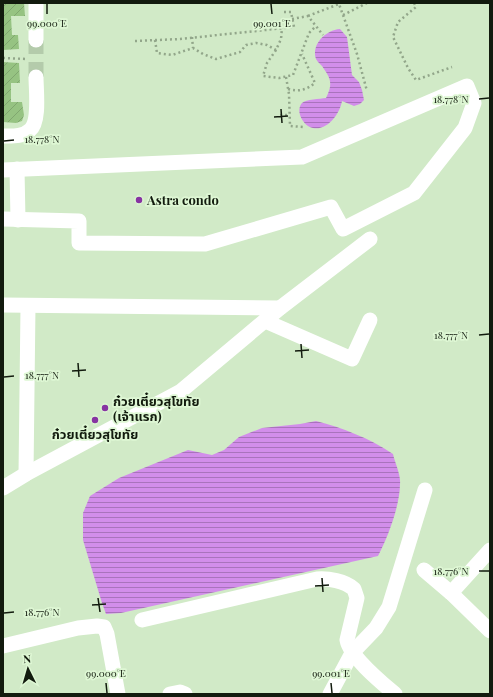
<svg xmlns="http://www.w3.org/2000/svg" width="493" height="697" viewBox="0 0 493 697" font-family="'Playfair Display','Noto Sans Thai',serif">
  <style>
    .garden { fill: url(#garden-furrows) }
    .water { fill: url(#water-rules) }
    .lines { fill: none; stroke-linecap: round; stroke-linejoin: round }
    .minor-tunnel { stroke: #b4cbab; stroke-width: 15; stroke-dasharray: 15 8; stroke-linecap: butt }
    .path { stroke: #92a68a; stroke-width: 2.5; stroke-dasharray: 2 3; stroke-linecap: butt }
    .minor { stroke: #fff; stroke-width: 15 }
    .ticks { fill: none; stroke: #121b0e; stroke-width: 1.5 }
    .poi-dot { fill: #8733a2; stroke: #def7d4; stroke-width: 1.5 }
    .labels { text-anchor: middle; stroke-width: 3.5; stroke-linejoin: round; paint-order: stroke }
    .poi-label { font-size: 13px; font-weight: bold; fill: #121b0e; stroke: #def7d4; text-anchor: start }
    .ticks-label { font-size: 10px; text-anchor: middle; fill: #121b0e; stroke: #def7d4; stroke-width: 3.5; stroke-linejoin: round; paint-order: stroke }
  </style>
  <defs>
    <pattern id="garden-furrows" width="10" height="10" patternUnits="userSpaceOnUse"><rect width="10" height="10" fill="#96c382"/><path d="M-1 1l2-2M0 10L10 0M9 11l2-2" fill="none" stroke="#80a76f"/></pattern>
    <pattern id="water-rules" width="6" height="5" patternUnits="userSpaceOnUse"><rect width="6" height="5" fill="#d28eea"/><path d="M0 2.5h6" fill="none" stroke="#a973bc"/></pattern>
  </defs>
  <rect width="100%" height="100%" fill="#d1eac7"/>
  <!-- garden -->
  <g class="garden">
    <path d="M3,3H24L25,16H11L12,35H18L19,49L3,50Z"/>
    <path d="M3,62L19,63L20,83H11V102H22L24,115L22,121L16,123L3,122Z"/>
  </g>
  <!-- water -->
  <g class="water">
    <path d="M340,29L347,37L352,75L359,82L362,90L364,100L360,104L354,106L342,101C340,113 328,131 313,128C303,126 295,111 302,103C306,99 320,99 326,98C332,86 332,80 324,69C322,65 318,63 316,59C311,44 326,30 340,29Z"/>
    <path d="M316,421C343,428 369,438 393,454C395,463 401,475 400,484C400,505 388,537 378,556L121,613L106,614L102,603L83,540V513L90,496L119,478L188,450L212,455L224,450L239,437L262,428L300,424Z"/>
  </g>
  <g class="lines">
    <!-- minor-tunnel -->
    <path class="minor-tunnel" d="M36,77V40"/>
    <!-- path -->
    <g class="path">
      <path d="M414,3L416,7L398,22L393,37L408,68L416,80L452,67"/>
      <path d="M343,15L367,3"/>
      <path d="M308,16L339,4L357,54L367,91"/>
      <path d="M292,19L308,16L323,35"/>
      <path d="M192,37L193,48"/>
      <path d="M155,40L157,53L172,55L193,48L203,54L216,59L240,52L246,45L256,43L267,45L276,50L281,39L282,28"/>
      <path d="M135,41L180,39L294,27L291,12H284"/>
      <path d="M276,50L267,63L263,76L279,78L293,75L309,33L316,26"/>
      <path d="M3,58L27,59"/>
      <path d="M286,77L289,94L290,126L303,127"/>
      <path d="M288,89C299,92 306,90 315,83L302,54"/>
      <path d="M280,115H289"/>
    </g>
    <!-- minor -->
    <g class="minor">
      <path d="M36,40V3"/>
      <path d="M3,136C12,136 23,137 30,130C40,122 36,90 36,77"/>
      <path d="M17,169L18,220"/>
      <path d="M3,170L302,157L467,86L474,103L465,128L414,193L343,229L331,207L205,244L79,243V221L3,219"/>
      <path d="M3,305L280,308"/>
      <path d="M265,321L352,359L370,320"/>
      <path d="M26,474L28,306"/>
      <path d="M3,488L26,474L181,391L280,308L370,239"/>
      <path d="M424,570L451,593L490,631"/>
      <path d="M451,593L490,550"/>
      <path d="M142,620L317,579C328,578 345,581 354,589L357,598L347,640C350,657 382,683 395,694"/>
      <path d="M3,646L78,628L97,626L104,627L107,634L118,694"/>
      <path d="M170,694L180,692L185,694"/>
      <path d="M330,694L352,653L376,628L389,607L425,490"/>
    </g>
  </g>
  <!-- ticks -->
  <path class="ticks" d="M47,4V14M271,4L272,14M479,99L489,98M281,109L282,123M274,117L288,116M4,141L14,140M479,335L489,334M301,344L302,358M295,351L309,350M78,363L79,377M72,371L86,370M4,377L14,376M479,571H489M322,578L323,592M315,586L329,585M98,598L100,612M92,605L106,604M4,613L14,612M106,683L107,693M331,683L332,693"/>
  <!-- markers -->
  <g class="poi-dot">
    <circle cx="139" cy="200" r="4"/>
    <circle cx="105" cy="408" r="4"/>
    <circle cx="95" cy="420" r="4"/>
  </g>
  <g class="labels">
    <!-- poi labels -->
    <g class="poi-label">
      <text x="147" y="205">Astra condo</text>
      <text x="113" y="406">ก๋วยเตี๋ยวสุโขทัย<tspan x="113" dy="15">(เจ้าแรก)</tspan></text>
      <text x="95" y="439" text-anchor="middle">ก๋วยเตี๋ยวสุโขทัย</text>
    </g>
  </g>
  <g class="ticks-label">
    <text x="47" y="27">99.000°E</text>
    <text x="272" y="27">99.001°E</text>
    <text x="451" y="103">18.778°N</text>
    <text x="42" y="143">18.778°N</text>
    <text x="451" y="339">18.777°N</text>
    <text x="42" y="379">18.777°N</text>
    <text x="451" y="575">18.776°N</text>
    <text x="42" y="616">18.776°N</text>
    <text x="106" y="677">99.000°E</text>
    <text x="331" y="677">99.001°E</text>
  </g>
  <!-- border -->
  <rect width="493" height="697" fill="none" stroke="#121b0e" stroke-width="8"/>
  <!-- north arrow -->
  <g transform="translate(28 669) rotate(355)" stroke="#def7d4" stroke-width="3" paint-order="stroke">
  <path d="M0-3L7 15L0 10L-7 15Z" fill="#121b0e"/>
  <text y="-6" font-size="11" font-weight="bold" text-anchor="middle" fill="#121b0e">N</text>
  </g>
</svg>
